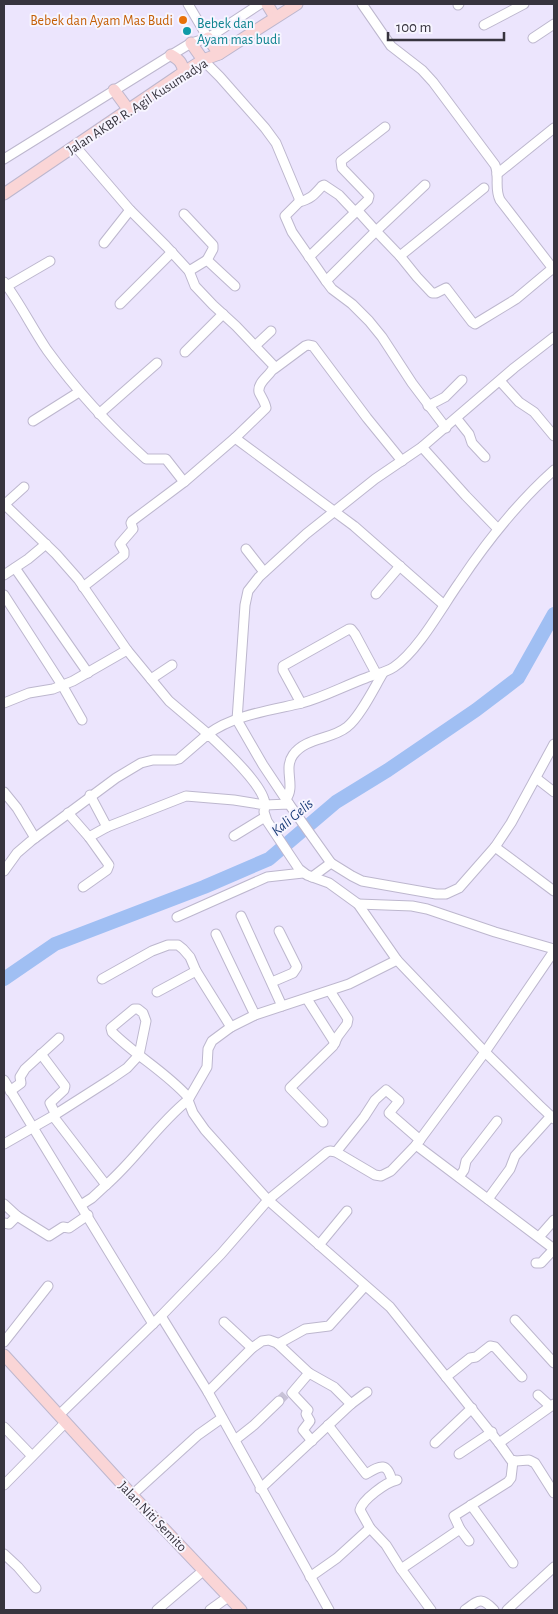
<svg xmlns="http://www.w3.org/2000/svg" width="558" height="1614" viewBox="0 0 558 1614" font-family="'Alegreya Sans',sans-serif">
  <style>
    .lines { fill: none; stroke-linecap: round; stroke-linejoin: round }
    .river { stroke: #a0bff3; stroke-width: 14 }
    .street-tunnel { stroke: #c8c2d7; stroke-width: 9; stroke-dasharray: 9 4.5; stroke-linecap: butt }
    .street-casing { stroke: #bdb7ce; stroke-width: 11 }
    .secondary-casing { stroke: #bdb7ce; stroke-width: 13 }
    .street { stroke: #fff; stroke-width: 9 }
    .secondary { stroke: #fad5d6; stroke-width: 11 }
    .food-dot { fill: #e8710a; stroke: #f7f5ff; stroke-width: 2 }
    .culture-dot { fill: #0f9aa8; stroke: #f7f5ff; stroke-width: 2 }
    .labels { text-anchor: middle; stroke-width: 4; stroke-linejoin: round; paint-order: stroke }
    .food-label { font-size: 14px; fill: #c56008; stroke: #f7f5ff; text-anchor: end }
    .culture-label { font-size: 14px; fill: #0d838f; stroke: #f7f5ff; text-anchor: start }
    .street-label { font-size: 14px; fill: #37343e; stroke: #f7f5ff }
    .water-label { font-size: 15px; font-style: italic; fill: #183a77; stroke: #f7f5ff }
  </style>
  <rect width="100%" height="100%" fill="#ece5fd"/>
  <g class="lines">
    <!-- river -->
    <path class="river" d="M4,979L55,944L204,887L269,859L336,802L388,770L476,710L518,678L554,614"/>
    <!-- street-tunnel -->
    <path class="street-tunnel" d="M279,1401L287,1393"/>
    <!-- street casing -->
    <g class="street-casing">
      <g id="street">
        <path d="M188,4L208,38"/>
        <path d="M362,4L391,46L422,70L433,82L495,165C500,176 494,188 500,200L554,270"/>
        <path d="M458,5L459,4"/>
        <path d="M484,25L524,4"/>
        <path d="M533,38L554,24"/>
        <path d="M203,60L220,77L265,128L276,143L299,198V202L285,216L292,232L326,281L332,289L352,304L369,321L382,337L412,383L446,428"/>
        <path d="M75,146L130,210L166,246L189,271L195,286L213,305L236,326L274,366C272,375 257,381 259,392C261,397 265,402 266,408L235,438L354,526L444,605"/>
        <path d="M4,159L168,57L191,43L208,38L260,4"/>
        <path d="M497,174L554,128"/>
        <path d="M425,185L376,231L400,256L484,188"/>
        <path d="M299,202C311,199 314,195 322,186L324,185L339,195L355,212"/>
        <path d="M184,214L213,245V249L207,260"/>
        <path d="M104,243L130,210"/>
        <path d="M400,256L417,277L432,293H436L446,288L472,322L475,324L516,299L553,268"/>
        <path d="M309,257L368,200L369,196L342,168L341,161L385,127"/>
        <path d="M189,271L207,260L235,286"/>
        <path d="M326,281L376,231L357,210"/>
        <path d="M4,282C20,303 32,328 47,350C76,390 109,426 146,459H166L184,482L235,438"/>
        <path d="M7,286L50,261"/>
        <path d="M120,304L172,252"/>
        <path d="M255,346L271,331"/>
        <path d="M185,352L223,314"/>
        <path d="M274,369L305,346L308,345L313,346L367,418L402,461"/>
        <path d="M500,381L519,402L534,412L554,436"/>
        <path d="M428,406L445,397L462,380"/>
        <path d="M99,414L157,363"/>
        <path d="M457,419L469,434L472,443L485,457"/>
        <path d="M33,421L79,392"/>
        <path d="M422,447L466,496L497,528"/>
        <path d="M4,504L56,554L78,579L127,650L169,701L208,734C233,715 272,710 302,703C324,697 344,686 366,678C375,674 385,673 394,667C418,651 442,607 459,583C487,541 517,503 554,470"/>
        <path d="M4,505L24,487"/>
        <path d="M246,549L264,572"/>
        <path d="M15,568L88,673"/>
        <path d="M4,575L28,559L46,544"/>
        <path d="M83,587L124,555V551L120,544L133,529L131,523L132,521L184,482"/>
        <path d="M376,594L400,566"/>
        <path d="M4,595L62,685L82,720"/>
        <path d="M151,679L172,665"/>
        <path d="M4,703L29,693L53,689L73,681L127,650"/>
        <path d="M301,703L283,670V666L349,629H351L355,634L377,675"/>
        <path d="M536,778L554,792"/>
        <path d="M4,792L17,808L35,838"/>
        <path d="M90,795L107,827L186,796L234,800L265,805L264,812L267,821L299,869L307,875L329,883L358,904L397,960L485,1052L539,1105L554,1119"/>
        <path d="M286,799C296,786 283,769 293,755C306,737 331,740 347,727C360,717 374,688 383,673"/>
        <path d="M289,804L263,765L237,720L245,605L248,591L259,577L306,534L375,479L422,447L514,368L554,337"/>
        <path d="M68,813L89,837L109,865L107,870L83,887"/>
        <path d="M234,836L265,817"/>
        <path d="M89,837L107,827"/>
        <path d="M495,847L554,891"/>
        <path d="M4,871L17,853L31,841L116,778L141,763L153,760H175L179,759L208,734C223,748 265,786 265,805L289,804L331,863L352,876L362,881L436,894H446L459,888L495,847L511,823L554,744"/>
        <path d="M312,877L331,863"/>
        <path d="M358,904L412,906L427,909L495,932L554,949"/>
        <path d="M241,916L282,1006"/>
        <path d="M177,917L267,877L303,873"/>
        <path d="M216,934L255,1015"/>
        <path d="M397,960L349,984L255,1015L231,1027L212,1041L208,1049L207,1067L188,1100L193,1113L205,1130L268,1200L390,1307L499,1443L554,1404"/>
        <path d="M102,979L152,951L168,945H178L183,949L190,957L196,971L231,1027"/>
        <path d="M272,982L293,973L297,967L279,931"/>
        <path d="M157,992L196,971"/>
        <path d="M307,999L335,1043"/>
        <path d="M41,1054L65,1086L64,1090L50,1103L55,1113"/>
        <path d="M4,1080L153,1324"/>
        <path d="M10,1091L21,1083L20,1077L25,1069L59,1038"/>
        <path d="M53,1116L106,1185L92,1198L81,1205"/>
        <path d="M323,1122L290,1088L333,1046L338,1036L347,1024L348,1019L330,991"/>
        <path d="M4,1144L53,1116L111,1079L127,1068L139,1055L146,1021L143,1013L138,1009H134L111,1028L112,1032C136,1056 166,1072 189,1098"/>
        <path d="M416,1145L554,1249"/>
        <path d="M336,1152L364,1117L375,1100L386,1090L399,1101L389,1113L420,1140"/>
        <path d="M459,1177L464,1170L466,1161L497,1121"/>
        <path d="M106,1185C136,1159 157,1125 188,1100"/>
        <path d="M488,1199L510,1169L515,1156L551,1116"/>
        <path d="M4,1204L17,1216L49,1236L63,1227L69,1228L88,1215"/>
        <path d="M4,1223L9,1224L17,1216"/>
        <path d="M539,1237L554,1220"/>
        <path d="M319,1245L347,1211"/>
        <path d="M536,1263H541L554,1249"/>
        <path d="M161,1316L208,1392L329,1610"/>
        <path d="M515,1320L554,1363"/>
        <path d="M224,1322L252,1348"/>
        <path d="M4,1342L48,1286"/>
        <path d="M278,1344L305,1329L329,1326L365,1286"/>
        <path d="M309,1373L292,1393L308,1410L306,1414L310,1421L303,1430L312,1441"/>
        <path d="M446,1377L470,1358L476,1357L490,1346L495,1347L522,1377"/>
        <path d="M208,1392L252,1348L262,1341L269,1340L277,1343L309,1373L334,1387L351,1404"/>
        <path d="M538,1395L550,1406"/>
        <path d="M59,1415L161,1316L221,1254L268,1200L327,1152L330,1151L336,1152L375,1175L381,1176L391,1171L416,1145L485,1052L554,951"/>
        <path d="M328,1425L366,1474C380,1466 387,1461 392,1481"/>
        <path d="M4,1427L32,1456"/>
        <path d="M235,1440L254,1425L279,1401"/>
        <path d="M435,1443L472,1408"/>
        <path d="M499,1443L511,1460L516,1461L529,1460L535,1463L554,1493"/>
        <path d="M459,1454L492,1432"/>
        <path d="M4,1485L65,1423"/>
        <path d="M260,1489L351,1404L367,1392"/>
        <path d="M132,1495L198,1435L222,1418"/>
        <path d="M471,1505L513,1563"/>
        <path d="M370,1528L360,1510C362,1500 386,1482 397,1480"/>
        <path d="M469,1541L460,1529L454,1516L508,1482L511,1478L513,1461"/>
        <path d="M4,1554L18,1567L36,1588"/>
        <path d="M310,1577L337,1558L370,1528L386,1545L401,1569"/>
        <path d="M157,1610L204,1570"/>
        <path d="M210,1610L228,1597"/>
        <path d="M431,1610L401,1569L460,1529"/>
        <path d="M465,1610C479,1600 481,1596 494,1610"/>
        <path d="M507,1610L554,1567"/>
      </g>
    </g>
    <!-- secondary casing -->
    <g class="secondary-casing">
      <g id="secondary">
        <path d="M267,4L275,17"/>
        <path d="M208,38L219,54"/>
        <path d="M191,43L203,60"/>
        <path d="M171,55C180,60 182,63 184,72"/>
        <path d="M114,90L128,109"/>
        <path d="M4,194L178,76L203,60L219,54L297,4"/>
        <path d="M4,1355L132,1495L241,1610"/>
      </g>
    </g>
    <!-- street -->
    <use href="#street" class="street"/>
    <!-- secondary -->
    <use href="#secondary" class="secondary"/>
  </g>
  <!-- markers -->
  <circle class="food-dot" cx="183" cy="20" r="5"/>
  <circle class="culture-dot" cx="187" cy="31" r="5"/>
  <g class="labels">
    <!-- food labels -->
    <g class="food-label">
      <text x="173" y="25">Bebek dan Ayam Mas Budi</text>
    </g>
    <!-- culture labels -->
    <g class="culture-label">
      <text x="197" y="28">Bebek dan<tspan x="197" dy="16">Ayam mas budi</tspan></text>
    </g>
    <!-- street labels -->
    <g class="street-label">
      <text transform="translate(137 106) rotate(-33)" y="5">Jalan AKBP. R. Agil Kusumadya</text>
      <text transform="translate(153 1516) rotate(46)" y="5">Jalan Niti Semito</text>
    </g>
    <!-- water labels -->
    <g class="water-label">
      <text transform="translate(292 817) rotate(-40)" y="5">Kali Gelis</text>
    </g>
  </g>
  <!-- border -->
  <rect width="558" height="1614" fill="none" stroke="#37343e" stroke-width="10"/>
  <!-- scale -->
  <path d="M388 32v8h116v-8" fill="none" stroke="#37343e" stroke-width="2.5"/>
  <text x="396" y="32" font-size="15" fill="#37343e" stroke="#f7f5ff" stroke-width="4" paint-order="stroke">100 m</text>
</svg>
